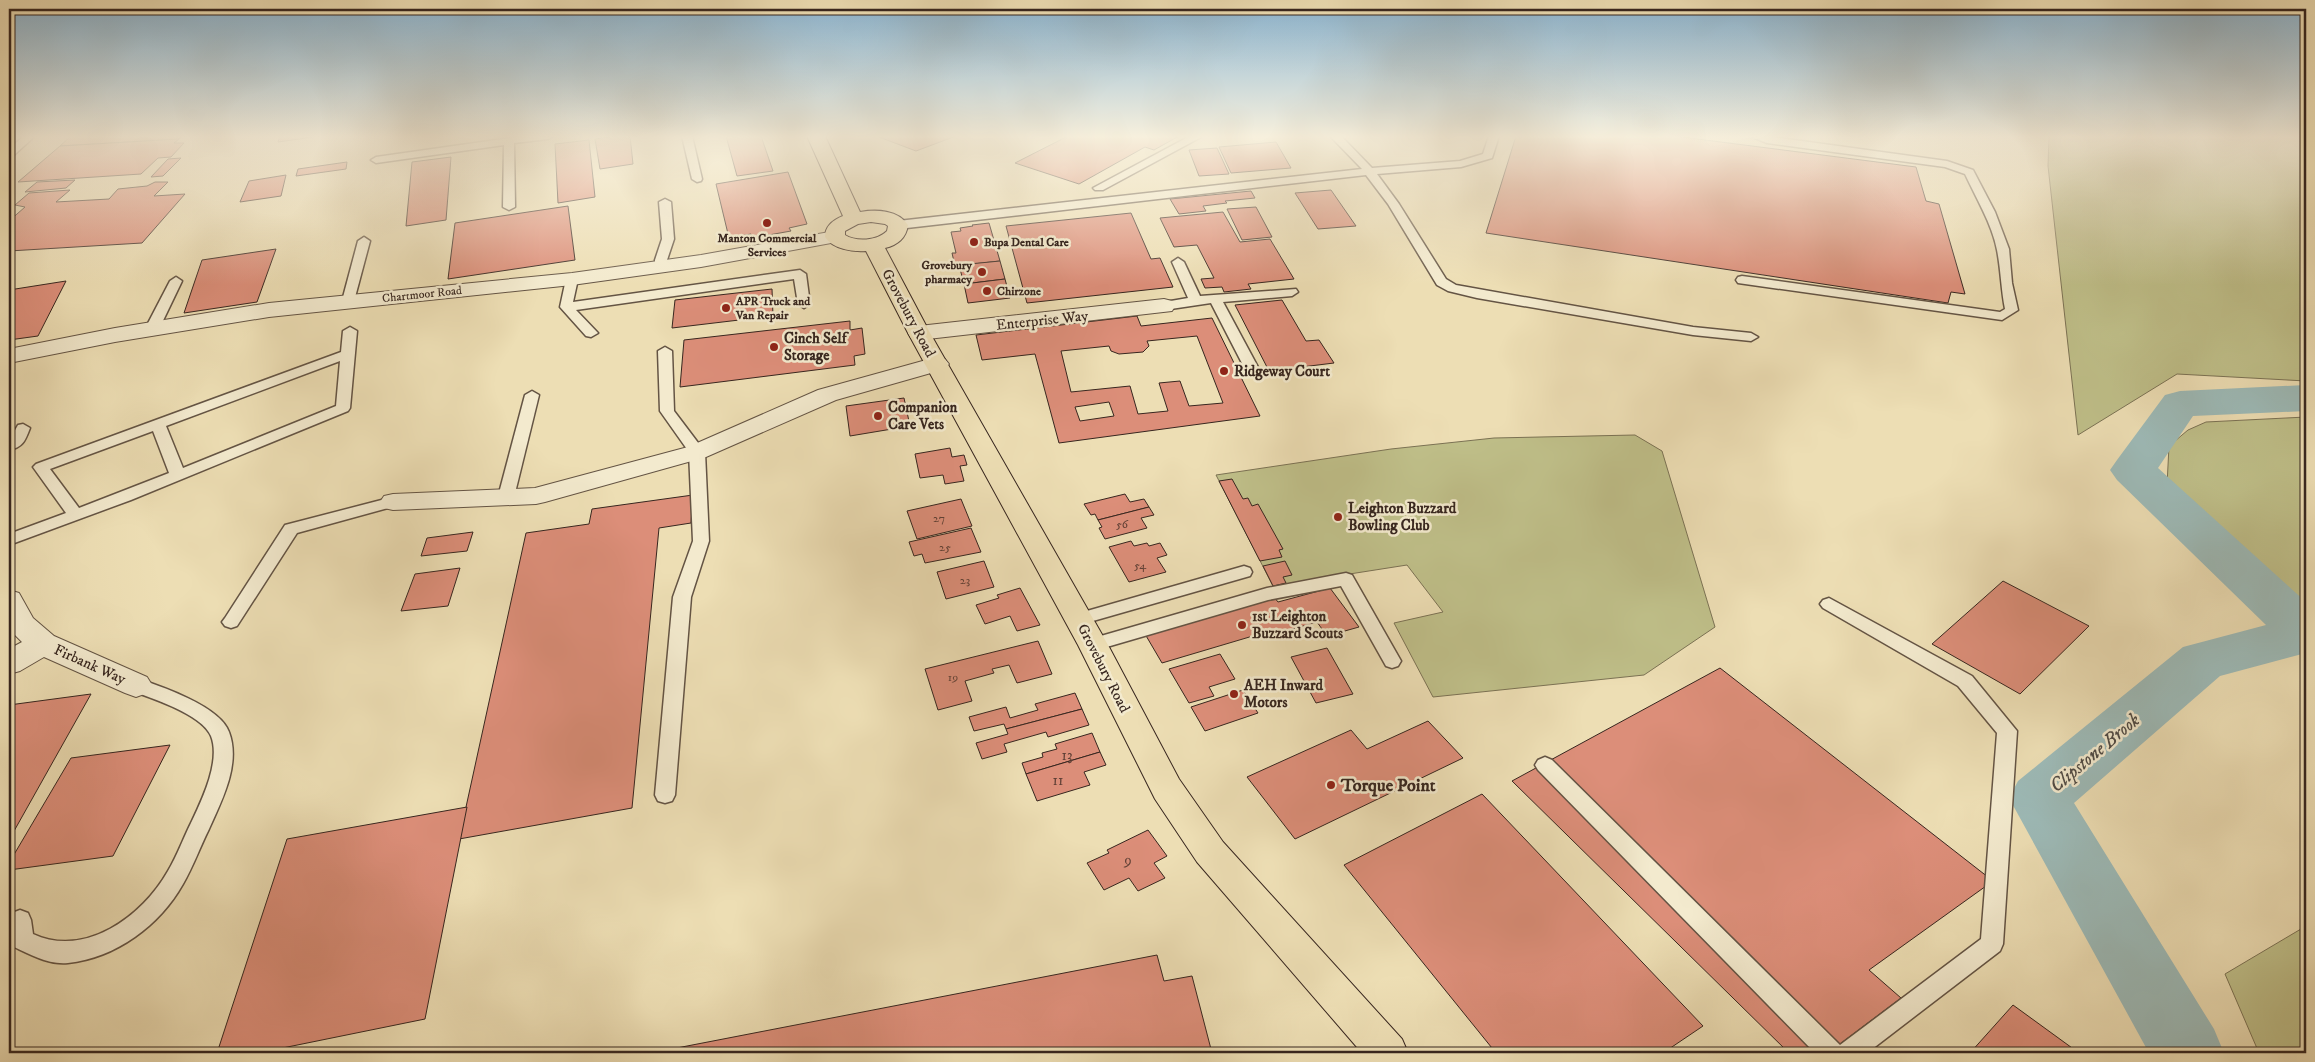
<svg xmlns="http://www.w3.org/2000/svg" width="2315" height="1062" viewBox="0 0 2315 1062" font-family="'IM FELL DW Pica',serif">
  <style>
    .green { fill: #bfbf89; stroke: #7b7254 }
    .lines { fill: none; stroke-linecap: round; stroke-linejoin: round }
    .river { fill: #9dbab7; fill-rule: evenodd }
    .building { fill: #dc8e79; stroke: #37261f; fill-rule: evenodd }
    .service-casing { stroke: #645444; stroke-width: 3 }
    .minor-casing { stroke: #645444; stroke-width: 2 }
    .tertiary-casing { stroke: #645444; stroke-width: 2 }
    .primary-casing { stroke: #37261f; stroke-width: 2 }
    .service { fill: #f3eace; fill-rule: evenodd }
    .minor { fill: #f3eace; fill-rule: evenodd }
    .tertiary { fill: #f3eace; fill-rule: evenodd }
    .primary { fill: #eddeb4; fill-rule: evenodd }
    .poi-dot { fill: #8f2418; stroke: #f3eace; stroke-width: 2 }
    .labels { text-anchor: middle; stroke-width: 5; stroke-linejoin: round; paint-order: stroke }
    .far-poi-label { font-size: 12px; font-weight: bold; fill: #37261f; stroke: #f3eace; text-anchor: start }
    .far-street-label { font-size: 12px; fill: #37261f; stroke: #f3eace }
    .number-label { font-size: 12px; fill: #604036 }
    .street-label { font-size: 15px; fill: #37261f; stroke: #f3eace }
    .poi-label { font-size: 15px; font-weight: bold; fill: #37261f; stroke: #f3eace; text-anchor: start }
    .near-number-label { font-size: 15px; fill: #604036 }
    .near-poi-label { font-size: 18px; font-weight: bold; fill: #37261f; stroke: #f3eace; text-anchor: start }
    .near-water-label { font-size: 19px; font-style: italic; fill: #504b45; stroke: #f3eace }
  </style>
  <rect width="100%" height="100%" fill="#eddeb4"/>
  <filter id="stains"><feTurbulence type="fractalNoise" baseFrequency=".004" numOctaves="4"/><feColorMatrix values="0 0 0 0 .2 0 0 0 0 .09 0 0 0 0 .02 0 0 0 .5 -.17"/></filter>
  <radialGradient id="worn" r=".72"><stop offset=".6" stop-color="#630" stop-opacity="0"/><stop offset="1" stop-color="#630" stop-opacity=".3"/></radialGradient>
  <!-- green -->
  <g class="green">
    <path d="M2049,136H2306V381L2177,374L2078,435L2048,166Z"/>
    <path d="M2306,417V618L2167,485L2169,446L2188,430L2206,422Z"/>
    <path d="M1635,435L1662,451L1715,627L1644,675L1433,697L1394,623L1443,612L1407,565L1273,586L1216,475L1391,449L1494,438Z"/>
    <path d="M2306,926V1053H2259L2225,974Z"/>
  </g>
  <g class="lines">
    <!-- river -->
    <path class="river" d="M2306,385V411L2193,416L2158,468L2306,602V653L2220,676L2074,803L2214,1029L2224,1053H2149L2009,798L2018,781L2183,647L2266,625L2117,480L2110,470L2117,460L2165,395L2180,391Z"/>
  </g>
  <!-- building -->
  <g class="building">
    <path d="M71,136H182L179,139L60,146Z"/>
    <path d="M280,136H320L278,142Z"/>
    <path d="M615,136H630L633,164L600,169L595,139Z"/>
    <path d="M726,136H761L773,171L737,176Z"/>
    <path d="M956,136L916,151L879,137L881,136Z"/>
    <path d="M1068,136H1179L1154,150L1145,147L1079,184L1015,163Z"/>
    <path d="M1516,136H1674L1916,167L1926,201L1939,204L1965,294L1951,292L1948,303L1486,233Z"/>
    <path d="M179,139L174,143H184L171,157L158,158L141,174L18,182L60,146Z"/>
    <path d="M589,140L595,197L558,203L555,144Z"/>
    <path d="M1276,142L1291,168L1231,173L1219,147Z"/>
    <path d="M1217,148L1229,174L1199,176L1189,150Z"/>
    <path d="M451,157L446,220L406,226L412,162Z"/>
    <path d="M181,158L163,176L151,177L168,159Z"/>
    <path d="M347,162L346,169L296,176L298,169Z"/>
    <path d="M788,172L807,224L789,228L791,231L752,238L751,234L729,238L716,184Z"/>
    <path d="M286,175L281,196L240,202L249,181Z"/>
    <path d="M75,180L66,188L25,192L37,182Z"/>
    <path d="M155,182H168L154,196L185,194L142,243L9,251V221L25,207L15,205L29,193L70,190L56,202L109,199L118,189L147,186Z"/>
    <path d="M1331,190L1356,226L1318,229L1295,193Z"/>
    <path d="M1251,191L1255,198L1225,201L1227,203L1203,206L1206,211L1179,214L1170,199Z"/>
    <path d="M568,206L575,260L448,279L455,223Z"/>
    <path d="M1256,207L1272,237L1242,240L1227,209Z"/>
    <path d="M1223,212L1240,242L1270,239L1294,279L1248,284L1251,289L1224,292L1222,287L1205,288L1201,279L1214,278L1197,245L1174,247L1160,218Z"/>
    <path d="M1131,213L1151,259L1160,258L1173,287L1027,303L1006,226Z"/>
    <path d="M989,223L1000,261L955,266L952,253H956L951,232L961,231L960,228L973,226L972,225Z"/>
    <path d="M276,249L257,302L184,313L202,260Z"/>
    <path d="M1000,261L1005,279L964,284L959,265Z"/>
    <path d="M1005,279L1010,298L968,303L964,284Z"/>
    <path d="M66,281L38,336L9,340V290Z"/>
    <path d="M772,289L773,316L672,328L675,300Z"/>
    <path d="M1282,300L1306,341L1319,340L1334,363L1269,371L1235,305Z"/>
    <path d="M1137,316L1141,326L1212,318L1260,416L1059,443L1035,354L982,360L976,335ZM1197,336L1223,403L1189,406L1180,381L1159,383L1168,411L1138,414L1130,386L1071,392L1061,351L1109,346L1111,351L1119,354L1143,352L1149,346L1147,341ZM1109,402L1114,416L1080,421L1075,407Z"/>
    <path d="M850,321V330L862,328L865,354L854,356L855,365L680,387L684,340Z"/>
    <path d="M904,398L910,426L850,436L846,406Z"/>
    <path d="M950,448L952,457L964,455L967,465L960,466L964,481L945,484L943,475L920,478L915,454Z"/>
    <path d="M1232,479L1243,499L1248,498L1252,506L1258,504L1283,549L1279,550L1282,557L1260,561L1219,481Z"/>
    <path d="M1125,494L1130,502L1144,499L1149,507L1098,520L1095,514L1091,515L1084,504Z"/>
    <path d="M693,495L691,523L659,528L632,808L459,839L526,533L589,524L592,509Z"/>
    <path d="M961,499L972,526L917,539L907,511Z"/>
    <path d="M1149,507L1154,515L1141,518L1147,528L1105,539L1099,528L1102,527L1098,520Z"/>
    <path d="M971,528L981,552L925,563L922,554L914,556L909,542Z"/>
    <path d="M473,532L467,551L421,556L427,538Z"/>
    <path d="M1131,541L1134,546L1147,543L1149,546L1160,543L1167,555L1157,558L1166,572L1129,582L1109,547Z"/>
    <path d="M984,561L994,587L946,599L937,572Z"/>
    <path d="M1285,561L1292,575L1283,577L1286,583L1273,586L1263,566Z"/>
    <path d="M460,568L448,606L401,611L415,574Z"/>
    <path d="M2003,581L2089,626L2020,694L1932,644Z"/>
    <path d="M1020,588L1040,625L1017,631L1010,616L985,624L976,605L999,598L997,595Z"/>
    <path d="M1330,588L1359,627L1327,636L1317,622L1276,634L1273,630L1162,663L1145,634L1274,597L1278,602Z"/>
    <path d="M1038,641L1052,674L1017,683L1009,665L992,669L994,673L965,681L972,701L938,710L925,669Z"/>
    <path d="M1327,648L1353,694L1316,703L1291,657Z"/>
    <path d="M1220,654L1235,679L1209,687L1214,696L1189,703L1169,669Z"/>
    <path d="M1720,668L1993,881L1869,970L1901,998L1828,1053H1789L1512,781Z"/>
    <path d="M1243,690L1258,713L1205,731L1191,707Z"/>
    <path d="M1075,693L1082,709L1006,729L1004,724L974,731L969,717L1006,707L1010,718L1038,710L1035,704Z"/>
    <path d="M91,694L9,840V705Z"/>
    <path d="M1082,709L1089,725L1048,737L1046,732L1004,744L1007,752L982,759L976,743L1008,734L1006,729Z"/>
    <path d="M1428,721L1463,758L1295,839L1247,777L1351,730L1367,749Z"/>
    <path d="M1092,733L1100,752L1026,774L1022,763L1043,757L1042,753L1057,749L1055,744Z"/>
    <path d="M170,745L113,856L9,870V863L71,758Z"/>
    <path d="M1100,752L1106,765L1084,772L1090,785L1037,801L1026,774Z"/>
    <path d="M1482,794L1703,1026L1663,1053H1496L1344,865Z"/>
    <path d="M467,807L425,1019L258,1053H217L287,839Z"/>
    <path d="M1148,830L1167,856L1154,863L1165,878L1138,891L1129,878L1104,890L1087,863L1109,853L1107,850Z"/>
    <path d="M1157,955L1164,981L1192,976L1212,1053H651Z"/>
    <path d="M2013,1005L2079,1053H1970Z"/>
  </g>
  <g class="lines">
    <!-- service casing -->
    <g class="service-casing">
      <g id="service">
        <path d="M24,136H35L13,156L9,157V149Z"/>
        <path d="M524,136H553L548,139L514,143L515,207L509,210L503,207L504,145L376,163L371,160L376,157Z"/>
        <path d="M682,136H692L702,179L701,181L697,182L692,179Z"/>
        <path d="M1190,136H1203L1103,190H1095L1093,188Z"/>
        <path d="M1330,136H1341L1372,168L1460,161L1483,154L1489,136H1499L1492,158L1461,167L1377,174L1399,204L1446,279L1456,285L1693,327L1751,333L1758,337L1751,341L1693,335L1477,298L1448,291L1437,285L1388,204L1366,175L898,229L892,225L898,221L1362,169Z"/>
        <path d="M1750,136H1765L1947,161L1973,170L1995,212L2009,249L2012,283L2018,310L2002,320L1738,283L1736,280L1738,277L1742,276L2000,312L2005,309C2001,289 2001,270 1997,250C1992,224 1976,198 1965,174L1945,167L1767,143Z"/>
        <path d="M665,199L671,202L674,239L667,260V267L661,271L655,267V260L662,239L659,202Z"/>
        <path d="M364,237L370,241L354,301L348,305L343,304L342,301L358,241Z"/>
        <path d="M1178,258L1184,262L1200,296L1296,289L1298,292L1292,296L1223,302L1259,369L1257,372H1247L1245,369L1211,303L1164,310L1159,309L1158,306L1159,303L1188,298L1172,262Z"/>
        <path d="M800,270L806,274L810,304L804,308L798,304L794,279L576,310L598,333L591,337L586,336L560,307L566,279L572,275L578,279L573,302Z"/>
        <path d="M176,277L182,281L159,329L152,333L147,332L145,329L170,281Z"/>
        <path d="M350,327L357,331L350,408L348,411L131,500L9,545V534L66,513L33,467L36,464L341,352L343,331ZM340,361L336,406L183,468L166,426ZM153,431L169,473L79,508L50,469Z"/>
        <path d="M665,347L672,351L674,411L705,452L709,541L691,597L675,795L672,801L665,803L658,801L655,795L673,597L693,541L689,452L660,411L658,351Z"/>
        <path d="M532,391L539,395L514,497L512,500H500L498,497L525,395Z"/>
        <path d="M23,424L30,428C25,441 23,447 9,450V441L18,425Z"/>
        <path d="M393,497L399,499L401,502L399,505L297,533L237,626L231,628L225,626L222,622L225,618L285,525Z"/>
        <path d="M1244,566L1250,568L1252,572L1250,576L1079,625L1073,623L1070,619L1073,615Z"/>
        <path d="M1346,573L1352,575L1401,661L1398,666L1392,668L1386,666L1341,586L1268,600L1093,651L1087,650L1084,645L1087,640L1267,588Z"/>
        <path d="M1829,598L1972,676L2017,731L2003,944L2000,951L1867,1053H1815L1538,770L1535,765L1538,760L1545,757L1552,760L1840,1045L1981,939L1997,733L1958,686L1823,608L1820,604L1823,600Z"/>
        <path d="M136,678C160,686 220,706 229,732C241,764 222,800 209,829C200,847 193,867 183,884C160,925 116,958 68,963C49,965 31,955 14,947C9,937 7,924 12,913L20,910L28,913L31,920L33,934C85,958 142,917 168,871C177,856 183,839 191,823C202,800 221,761 211,736C202,714 151,698 129,690L127,685L129,680Z"/>
      </g>
    </g>
    <!-- minor casing -->
    <g class="minor-casing">
      <g id="minor">
        <path d="M1164,299L1172,301L1175,306L1172,311L919,340L911,338L908,333L911,328L919,326Z"/>
        <path d="M937,357L945,359L949,364L945,369L836,400L706,457L545,502L536,504L393,510L384,508L380,502L384,496L393,494L535,488L688,447L818,390Z"/>
        <path d="M9,590L19,593L33,618L54,636L147,677L152,685L147,693L136,697L125,693L44,657L20,671L9,674V649L22,642L9,629Z"/>
      </g>
    </g>
    <!-- tertiary casing -->
    <g class="tertiary-casing">
      <path id="tertiary" d="M835,231L842,233L845,237L842,241L701,267L572,285L269,317L115,342L9,363V349L115,328L269,303L572,273L701,255Z"/>
    </g>
    <!-- primary casing -->
    <g class="primary-casing">
      <path id="primary" d="M807,136H825L860,212C877,209 898,210 908,225C906,238 898,245 885,248L930,333L1108,645L1179,779L1223,842L1402,1039L1408,1053H1362L1197,862L1155,799L1078,645L908,333L866,251C852,252 833,249 825,237C825,226 833,220 843,216ZM871,222L885,224L888,226L887,231C877,241 856,242 845,235V231L858,224Z"/>
    </g>
    <!-- service -->
    <use href="#service" class="service"/>
    <!-- minor -->
    <use href="#minor" class="minor"/>
    <!-- tertiary -->
    <use href="#tertiary" class="tertiary"/>
    <!-- primary -->
    <use href="#primary" class="primary"/>
  </g>
  <!-- sky -->
  <linearGradient id="sky" x2="0" y2="1"><stop stop-color="#8ab6d4"/><stop offset="0.48" stop-color="#f7f0dd"/><stop offset="1" stop-color="#f7f0dd" stop-opacity="0"/></linearGradient>
  <rect width="2315" height="285" fill="url(#sky)"/>
  <!-- markers -->
  <g class="poi-dot">
    <circle cx="767" cy="223" r="5"/>
    <circle cx="974" cy="242" r="5"/>
    <circle cx="982" cy="272" r="5"/>
    <circle cx="987" cy="291" r="5"/>
    <circle cx="726" cy="308" r="5"/>
    <circle cx="774" cy="347" r="5"/>
    <circle cx="1224" cy="371" r="5"/>
    <circle cx="878" cy="416" r="5"/>
    <circle cx="1338" cy="517" r="5"/>
    <circle cx="1242" cy="625" r="5"/>
    <circle cx="1234" cy="694" r="5"/>
    <circle cx="1331" cy="785" r="5"/>
  </g>
  <g class="labels">
    <!-- far-poi labels -->
    <g class="far-poi-label">
      <text x="767" y="242" text-anchor="middle">Manton Commercial<tspan x="767" dy="14">Services</tspan></text>
      <text x="984" y="246">Bupa Dental Care</text>
      <text x="972" y="269" text-anchor="end">Grovebury<tspan x="972" dy="14">pharmacy</tspan></text>
      <text x="997" y="295">Chirzone</text>
      <text x="736" y="305">APR Truck and<tspan x="736" dy="14">Van Repair</tspan></text>
    </g>
    <!-- far-street labels -->
    <g class="far-street-label">
      <text transform="translate(422 294) rotate(-6)" y="4">Chartmoor Road</text>
    </g>
    <!-- number labels -->
    <g class="number-label">
      <text x="939" y="522">27</text>
      <text x="1122" y="528">56</text>
      <text x="945" y="551">25</text>
      <text x="1140" y="569">54</text>
      <text x="965" y="584">23</text>
      <text x="953" y="681">19</text>
    </g>
    <!-- street labels -->
    <g class="street-label">
      <text transform="translate(909 313) rotate(62)" y="5">Grovebury Road</text>
      <text transform="translate(1042 320) rotate(-6)" y="5">Enterprise Way</text>
      <text transform="translate(90 664) rotate(24)" y="5">Firbank Way</text>
      <text transform="translate(1104 668) rotate(63)" y="5">Grovebury Road</text>
    </g>
    <!-- poi labels -->
    <g class="poi-label">
      <text x="784" y="343">Cinch Self<tspan x="784" dy="17">Storage</tspan></text>
      <text x="1234" y="376">Ridgeway Court</text>
      <text x="888" y="412">Companion<tspan x="888" dy="17">Care Vets</tspan></text>
      <text x="1348" y="513">Leighton Buzzard<tspan x="1348" dy="17">Bowling Club</tspan></text>
      <text x="1252" y="621">1st Leighton<tspan x="1252" dy="17">Buzzard Scouts</tspan></text>
      <text x="1244" y="690">AEH Inward<tspan x="1244" dy="17">Motors</tspan></text>
    </g>
    <!-- near-number labels -->
    <g class="near-number-label">
      <text x="1067" y="760">13</text>
      <text x="1058" y="785">11</text>
      <text x="1128" y="865">9</text>
    </g>
    <!-- near-poi labels -->
    <g class="near-poi-label">
      <text x="1341" y="791">Torque Point</text>
    </g>
    <!-- near-water labels -->
    <g class="near-water-label">
      <text transform="translate(2094 752) rotate(-40)" y="7">Clipstone Brook</text>
    </g>
  </g>
  <!-- margin -->
  <rect width="2315" height="1062" fill="none" stroke="#eddeb4" stroke-width="30"/>
  <rect x="10" y="10" width="2295" height="1042" fill="none" stroke="#37261f" stroke-width="2.5"/>
  <rect x="15" y="15" width="2285" height="1032" fill="none" stroke="#37261f"/>
  <rect width="100%" height="100%" filter="url(#stains)"/>
  <rect width="100%" height="100%" fill="url(#worn)"/>
</svg>
